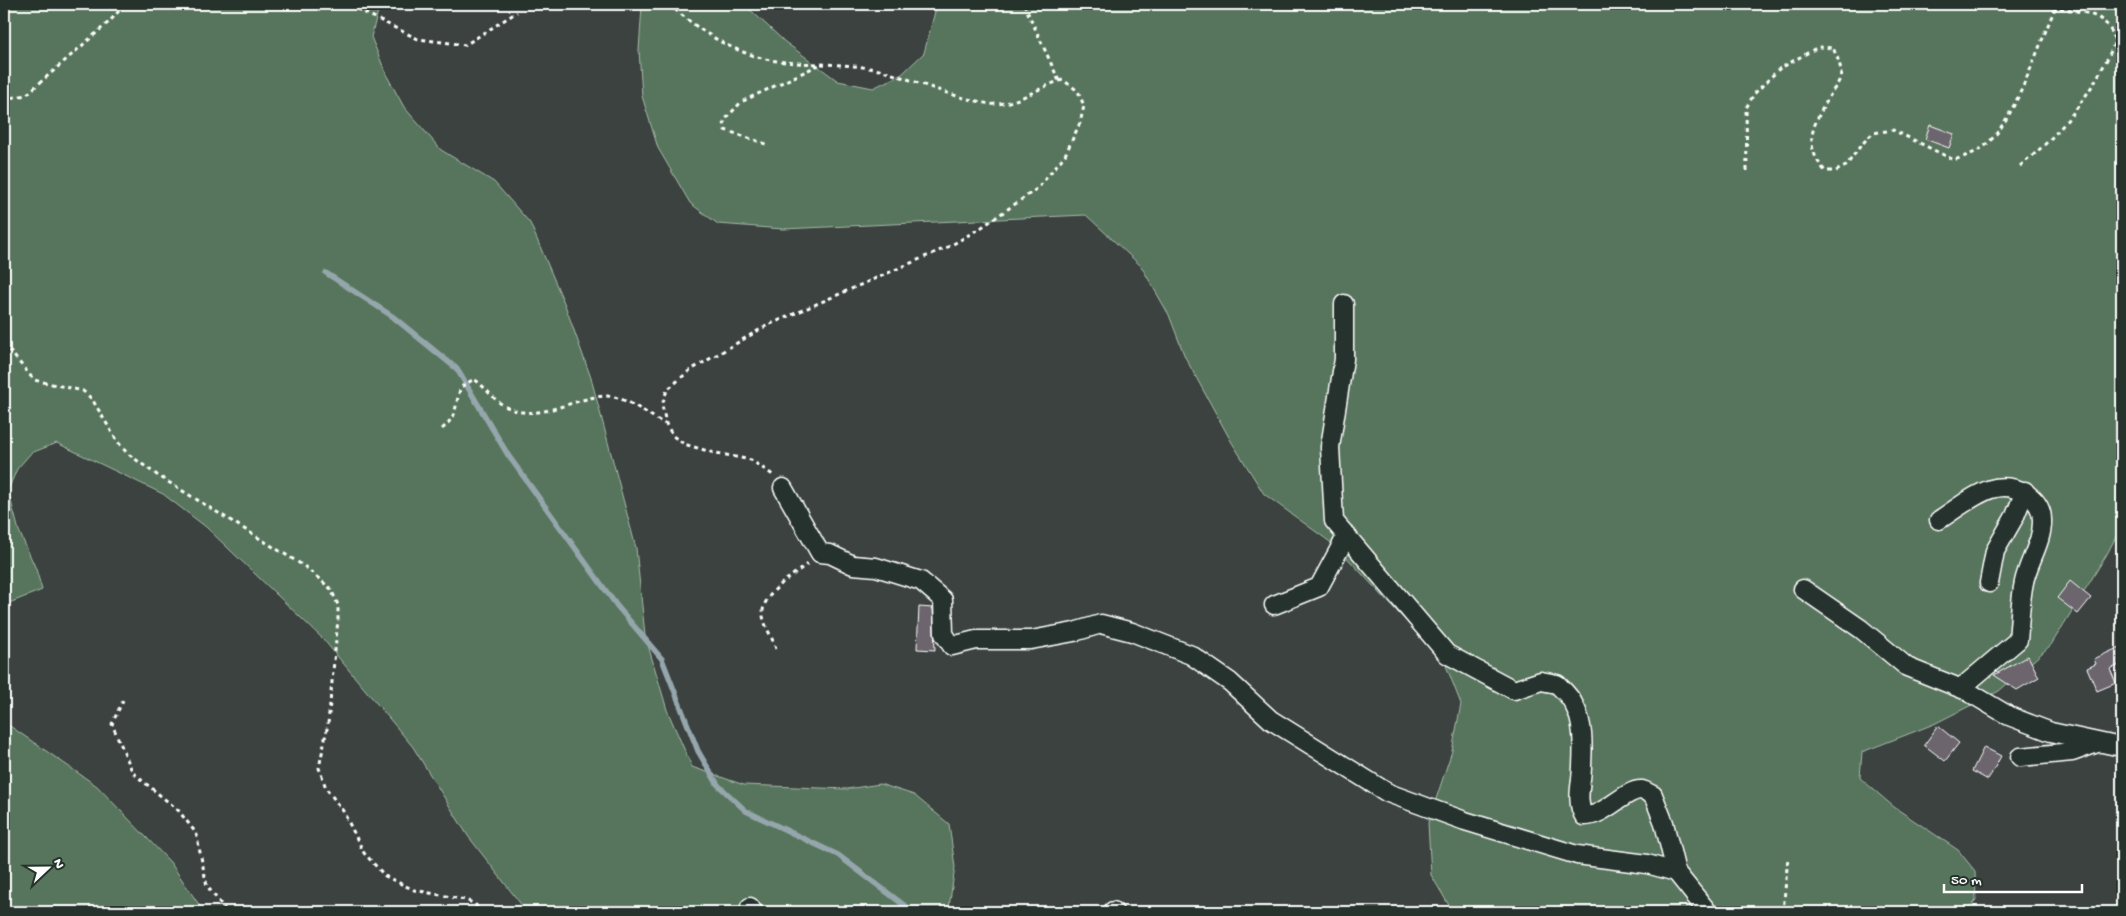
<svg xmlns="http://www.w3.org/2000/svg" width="2126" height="916" viewBox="0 0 2126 916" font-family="'Gochi Hand',sans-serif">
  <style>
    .green { fill: #56745b; stroke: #aabaad }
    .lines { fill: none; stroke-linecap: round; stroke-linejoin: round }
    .stream { stroke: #95a6ac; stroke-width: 5.5 }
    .building { fill: #6c656e; stroke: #fff }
    .street-casing { stroke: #fff; stroke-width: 21 }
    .path { stroke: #fff; stroke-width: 3; stroke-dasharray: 4 4; stroke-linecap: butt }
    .street { stroke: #26332d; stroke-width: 18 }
  </style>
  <rect width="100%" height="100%" fill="#3b4240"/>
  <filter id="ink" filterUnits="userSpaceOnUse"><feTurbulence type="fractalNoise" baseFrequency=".02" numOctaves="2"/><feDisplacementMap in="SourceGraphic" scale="10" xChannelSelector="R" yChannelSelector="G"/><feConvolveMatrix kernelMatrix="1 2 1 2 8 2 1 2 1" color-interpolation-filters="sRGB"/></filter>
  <g filter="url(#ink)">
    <!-- green -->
    <g class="green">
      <path d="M4,4H380L371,37L387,76L404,107L441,150L494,182L530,223L565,305L591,378L636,548L645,635L667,710L692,767L744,785L847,789L880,784L914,795L949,824L955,867L949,907L946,912H527L468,836L413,747L323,639L206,527L163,494L57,443L31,453L17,469L8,490L19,531L36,569L42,590L4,605Z"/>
      <path d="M645,4H744L785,42L838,81L873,88L902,74L924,53L937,4H2114L2122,49V525L2107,554L2051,645L1999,691L1934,724L1862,752L1860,778L1894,807L1958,850L1975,871L1976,901L1964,912H1453L1431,875L1428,823L1452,751L1461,704L1445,663L1337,547L1264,494L1231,441L1185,357L1169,315L1141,266L1086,215L783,229L718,224L690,203L658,148L642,96L639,50L642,6Z"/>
      <path d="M4,722L97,786L170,862L204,912H4Z"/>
    </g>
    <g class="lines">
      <!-- stream -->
      <path class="stream" d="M326,273L392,316L457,369L508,455L617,606L662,659L698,751L718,785L746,811L838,855L913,912"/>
    </g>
    <!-- building -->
    <g class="building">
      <path d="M1930,125L1954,134L1949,148L1925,139Z"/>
      <path d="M2070,581L2091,598L2078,614L2057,598Z"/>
      <path d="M919,607L933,608L935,650L917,649Z"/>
      <path d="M2122,646V664L2110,669L2116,683L2097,691L2087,668L2096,664L2094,659Z"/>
      <path d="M2028,656L2039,677L2017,690L1994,675Z"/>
      <path d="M1938,726L1959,743L1945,761L1924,745Z"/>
      <path d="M1984,747L2001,756L1988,780L1972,771Z"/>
    </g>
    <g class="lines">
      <!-- street casing -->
      <g class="street-casing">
        <g id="street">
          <path d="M1344,304V359L1330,447L1334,521L1447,654L1514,690L1541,681L1557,684C1563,690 1571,697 1574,705C1584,723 1583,746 1582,766C1582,782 1575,801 1584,816C1605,817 1626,788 1642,790C1646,791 1650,794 1653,795L1664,823L1676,872L1708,912"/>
          <path d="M783,488L820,553L830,554L853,565L876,567L921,581L943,600L944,634L952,646L976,640H1031L1074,632L1101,624L1132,632L1191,655L1230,682L1271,720L1388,793L1465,821L1577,855L1647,864L1676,872"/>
          <path d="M1939,520C1956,509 1973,495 1991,489C2013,482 2042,496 2042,520C2043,541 2028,562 2024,582C2020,600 2020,621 2018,640L1961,688"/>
          <path d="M1989,583L1995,551L2015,516L2025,491"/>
          <path d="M1803,589L1861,629L1907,667L1967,691L2009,716L2051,732L2121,747"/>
          <path d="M1274,605L1319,587L1347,535"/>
          <path d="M2020,757L2072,752L2097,743"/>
          <path d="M750,907L753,912"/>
          <path d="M1113,911L1114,912"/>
        </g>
      </g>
      <!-- path -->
      <g class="path">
        <path d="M351,4L361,11L418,39L465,45L517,12"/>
        <path d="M669,4C701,33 740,58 785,62C816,65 848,63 879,70C912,79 943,94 977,101C982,102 989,105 995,104C1018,104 1040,86 1063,80L1078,91L1084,106L1080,123L1065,155L1038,188L982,227L950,246L766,326L689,371L667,390L662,405L666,424L673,436L684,444L711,452L751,460L773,475"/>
        <path d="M1024,4L1059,81"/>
        <path d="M4,99L26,95L110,21L125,4"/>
        <path d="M766,144L725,130L724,121L741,102L821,64"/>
        <path d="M2020,166C2062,133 2094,91 2115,42C2108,11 2082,13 2055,7"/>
        <path d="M1747,171L1746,108L1754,94L1779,69L1818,47L1833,48C1837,57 1843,68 1840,78C1839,83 1833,90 1830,95C1814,124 1801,142 1825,171H1836L1846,166L1861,145L1873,133L1893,130L1954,160C1966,156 1979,152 1988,143C2018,114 2039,43 2057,4"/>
        <path d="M4,344L34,380L83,391L92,399L117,441L127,453L157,475L304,566L331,589L338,605V619L328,724L319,768L326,788L343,811L364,853L385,876L414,890L466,900L475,904L481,912"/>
        <path d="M442,429C459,414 454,406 461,387L474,379C487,388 494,402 509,408C540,423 575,396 607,396C627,397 648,415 665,424"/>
        <path d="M776,649C773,638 765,628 763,616C760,594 793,576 807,564"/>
        <path d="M123,700L112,724L133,773L178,810L196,833L207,886L227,912"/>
        <path d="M1783,912L1788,857"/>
      </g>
      <!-- street -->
      <use href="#street" class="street"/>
    </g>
  </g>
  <!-- margin -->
  <rect width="2126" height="916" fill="none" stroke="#26332d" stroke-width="20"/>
  <rect x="10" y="10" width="2106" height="896" fill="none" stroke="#fff" stroke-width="2" filter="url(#ink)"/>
  <!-- north arrow -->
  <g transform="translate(48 868) rotate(68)" stroke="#26332d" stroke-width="4" paint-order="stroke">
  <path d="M0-4L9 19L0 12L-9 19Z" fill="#ffffff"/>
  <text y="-8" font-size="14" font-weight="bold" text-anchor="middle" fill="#ffffff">N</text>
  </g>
  <!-- scale -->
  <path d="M1944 884v8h138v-8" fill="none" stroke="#ffffff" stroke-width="2.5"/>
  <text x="1951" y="884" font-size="15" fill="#ffffff" stroke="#26332d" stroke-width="4" paint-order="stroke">50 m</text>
</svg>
